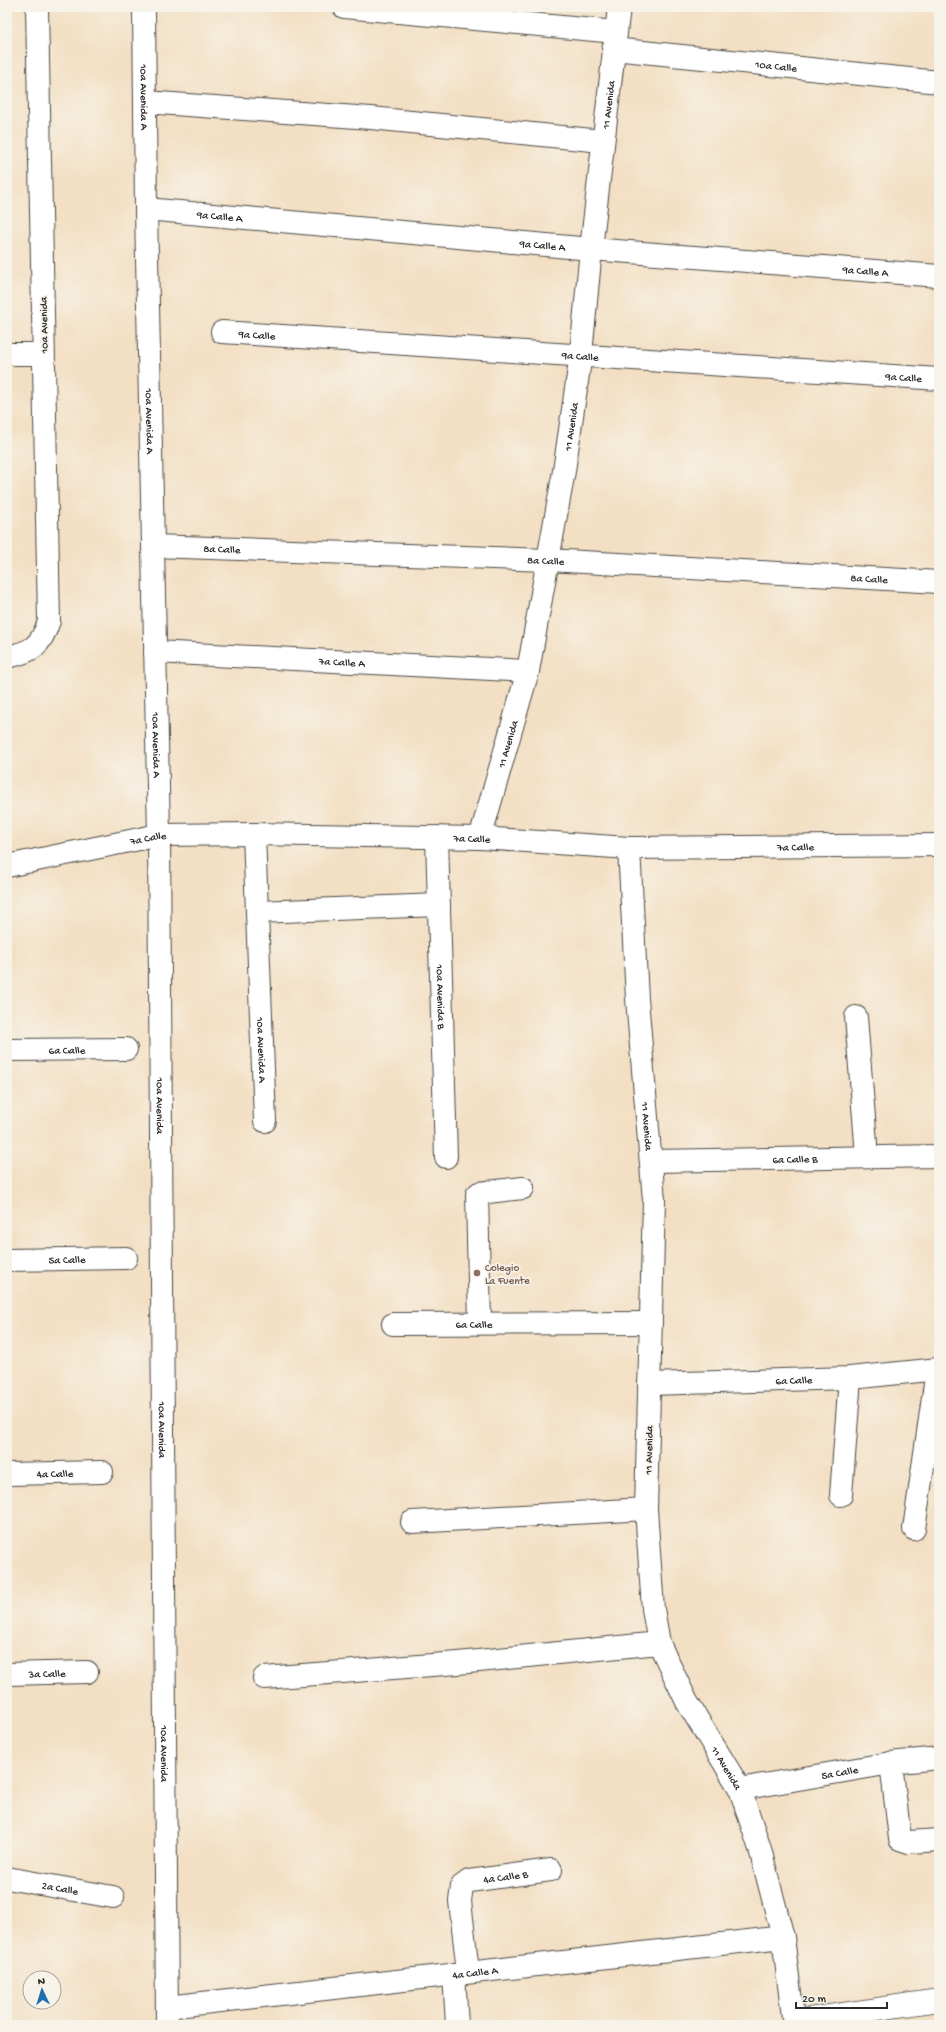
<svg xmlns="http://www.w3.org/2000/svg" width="946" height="2032" viewBox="0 0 946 2032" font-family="'Gochi Hand',sans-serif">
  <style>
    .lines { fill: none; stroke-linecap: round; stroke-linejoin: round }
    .minor-casing { stroke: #494642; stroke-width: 24 }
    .minor { stroke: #fff; stroke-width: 22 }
    .education-dot { fill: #8d6e63; stroke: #f7f3e8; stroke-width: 1.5 }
    .labels { text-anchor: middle; stroke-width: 3.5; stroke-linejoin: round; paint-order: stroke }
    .street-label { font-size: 11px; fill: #2b2b2b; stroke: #f7f3e8 }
    .education-label { font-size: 11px; fill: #785e54; stroke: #f7f3e8; text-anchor: start }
  </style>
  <rect width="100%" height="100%" fill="#f7f3e8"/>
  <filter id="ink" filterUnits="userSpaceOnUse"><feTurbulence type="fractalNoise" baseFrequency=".025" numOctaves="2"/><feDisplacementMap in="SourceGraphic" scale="8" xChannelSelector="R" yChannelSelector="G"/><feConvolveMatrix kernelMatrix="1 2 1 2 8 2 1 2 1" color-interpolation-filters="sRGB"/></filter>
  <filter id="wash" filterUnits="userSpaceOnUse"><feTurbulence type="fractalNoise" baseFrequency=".012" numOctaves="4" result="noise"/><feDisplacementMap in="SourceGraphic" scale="16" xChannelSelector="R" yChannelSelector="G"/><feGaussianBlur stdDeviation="0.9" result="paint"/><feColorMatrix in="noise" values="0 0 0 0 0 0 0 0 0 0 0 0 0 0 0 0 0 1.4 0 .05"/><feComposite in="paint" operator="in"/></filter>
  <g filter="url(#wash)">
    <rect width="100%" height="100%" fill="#f3dfc3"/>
  </g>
  <g filter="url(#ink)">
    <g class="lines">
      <!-- minor casing -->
      <g class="minor-casing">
        <g id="minor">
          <path id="s1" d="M144,7L146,209L159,835L167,2025"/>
          <path d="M344,7L616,32"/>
          <path id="s2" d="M613,49L939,82"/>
          <path d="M145,102L371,118L602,141"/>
          <path id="s3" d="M146,209L591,249L939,276"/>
          <path id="s4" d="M222,332L939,379"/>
          <path d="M7,354H43"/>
          <path id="s5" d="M153,546L548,560L939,582"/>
          <path id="s6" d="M155,652L528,671"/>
          <path d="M7,657C32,652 41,646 49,621L37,7"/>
          <path id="s7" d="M254,834L265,1121"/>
          <path id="s8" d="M437,837L446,1157"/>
          <path id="s9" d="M480,838L528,671L564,471L581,354L591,249L619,7"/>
          <path id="s10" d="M629,848L637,999L654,1200L646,1509L653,1609L659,1643L665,1656L687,1702L740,1789L760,1849L783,1937L794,2025"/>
          <path id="s11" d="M7,866L159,835L254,834L480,838L629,848L939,845"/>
          <path d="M257,912L439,905"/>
          <path d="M856,1017L867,1156"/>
          <path id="s12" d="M7,1050L126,1049"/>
          <path id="s13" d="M652,1161L939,1156"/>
          <path id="s14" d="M7,1260L126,1258"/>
          <path d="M480,1323L477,1195L479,1193L523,1188"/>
          <path id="s15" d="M393,1324L651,1323"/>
          <path id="s16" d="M649,1384L850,1378L939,1369"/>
          <path id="s17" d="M7,1474L102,1472"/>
          <path d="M841,1495L850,1378"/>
          <path d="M412,1522L646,1509"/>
          <path d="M914,1529L937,1370"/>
          <path id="s18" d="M7,1674L87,1672"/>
          <path d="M264,1678L458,1663L659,1643"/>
          <path d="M891,1763L900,1839L909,1842L939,1840"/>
          <path id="s19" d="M740,1789L891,1763L939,1758"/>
          <path id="s20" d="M7,1878L113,1897"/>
          <path id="s21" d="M468,1972L460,1901L462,1886L469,1881L551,1870"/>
          <path d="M454,1974L457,2025"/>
          <path id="s22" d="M167,2007L783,1937"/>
          <path d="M795,2021L939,2000"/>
        </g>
      </g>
      <!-- minor -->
      <use href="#minor" class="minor"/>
    </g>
  </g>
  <!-- markers -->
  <circle class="education-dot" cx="477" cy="1273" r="4"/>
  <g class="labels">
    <!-- street labels -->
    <g class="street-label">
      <text dy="4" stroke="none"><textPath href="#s2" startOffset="164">10a Calle</textPath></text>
      <text dy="4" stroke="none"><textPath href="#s1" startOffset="90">10a Avenida A</textPath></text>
      <text dy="4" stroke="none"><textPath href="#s9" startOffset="746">11 Avenida</textPath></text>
      <text dy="4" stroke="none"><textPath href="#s3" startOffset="74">9a Calle A</textPath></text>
      <text dy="4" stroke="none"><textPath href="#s3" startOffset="398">9a Calle A</textPath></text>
      <text dy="4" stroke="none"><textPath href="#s3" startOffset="722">9a Calle A</textPath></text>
      <text transform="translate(43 325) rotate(-91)" y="4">10a Avenida</text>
      <text dy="4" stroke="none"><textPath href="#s4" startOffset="35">9a Calle</textPath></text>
      <text dy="4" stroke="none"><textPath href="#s4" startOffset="359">9a Calle</textPath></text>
      <text dy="4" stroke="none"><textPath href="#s4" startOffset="683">9a Calle</textPath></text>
      <text dy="4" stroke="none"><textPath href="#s1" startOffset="414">10a Avenida A</textPath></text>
      <text dy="4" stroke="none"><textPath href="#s9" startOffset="422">11 Avenida</textPath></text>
      <text dy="4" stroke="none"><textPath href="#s5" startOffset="69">8a Calle</textPath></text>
      <text dy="4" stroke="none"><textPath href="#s5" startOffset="393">8a Calle</textPath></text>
      <text dy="4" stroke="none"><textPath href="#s5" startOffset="717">8a Calle</textPath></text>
      <text dy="4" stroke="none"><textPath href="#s6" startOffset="187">7a Calle A</textPath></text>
      <text dy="4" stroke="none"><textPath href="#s9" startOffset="98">11 Avenida</textPath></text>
      <text dy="4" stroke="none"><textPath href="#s1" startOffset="738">10a Avenida A</textPath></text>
      <text dy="4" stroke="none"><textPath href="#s11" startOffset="468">7a Calle</textPath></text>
      <text dy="4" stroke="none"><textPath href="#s11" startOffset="144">7a Calle</textPath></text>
      <text dy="4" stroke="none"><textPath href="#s11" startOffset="792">7a Calle</textPath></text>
      <text dy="4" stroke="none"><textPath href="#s8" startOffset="160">10a Avenida B</textPath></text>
      <text dy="4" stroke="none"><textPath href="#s12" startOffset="60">6a Calle</textPath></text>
      <text dy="4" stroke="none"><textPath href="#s7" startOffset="216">10a Avenida A</textPath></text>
      <text dy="4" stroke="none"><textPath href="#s1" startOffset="1099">10a Avenida</textPath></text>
      <text dy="4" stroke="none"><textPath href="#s10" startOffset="279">11 Avenida</textPath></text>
      <text dy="4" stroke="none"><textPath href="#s13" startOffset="143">6a Calle B</textPath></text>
      <text dy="4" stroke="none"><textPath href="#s14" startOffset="60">5a Calle</textPath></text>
      <text dy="4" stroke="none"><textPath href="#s15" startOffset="81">6a Calle</textPath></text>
      <text dy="4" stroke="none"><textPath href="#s16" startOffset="145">6a Calle</textPath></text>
      <text dy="4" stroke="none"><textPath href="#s1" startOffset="1423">10a Avenida</textPath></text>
      <text transform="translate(648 1450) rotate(-89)" y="4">11 Avenida</text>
      <text dy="4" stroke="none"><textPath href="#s17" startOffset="48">4a Calle</textPath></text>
      <text dy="4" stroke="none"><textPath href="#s18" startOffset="40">3a Calle</textPath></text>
      <text dy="4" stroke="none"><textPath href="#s1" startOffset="1747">10a Avenida</textPath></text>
      <text dy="4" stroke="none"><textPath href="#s10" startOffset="939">11 Avenida</textPath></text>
      <text dy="4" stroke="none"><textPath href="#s19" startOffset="101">5a Calle</textPath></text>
      <text dy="4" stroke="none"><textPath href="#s21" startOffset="132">4a Calle B</textPath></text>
      <text dy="4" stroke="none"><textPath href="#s20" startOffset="54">2a Calle</textPath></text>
      <text dy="4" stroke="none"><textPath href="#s22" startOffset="310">4a Calle A</textPath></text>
    </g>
    <!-- education labels -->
    <g class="education-label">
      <text x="485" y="1271">Colegio<tspan x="485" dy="13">La Fuente</tspan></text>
    </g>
  </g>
  <!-- margin -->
  <rect width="946" height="2032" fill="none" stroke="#f7f3e8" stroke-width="24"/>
  <!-- north arrow -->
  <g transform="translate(42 1990) rotate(356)"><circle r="19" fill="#f7f3e8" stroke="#a5a39c"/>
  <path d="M0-3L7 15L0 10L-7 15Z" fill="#1f6fb2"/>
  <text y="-6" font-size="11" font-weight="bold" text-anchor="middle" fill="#2b2b2b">N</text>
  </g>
  <!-- scale -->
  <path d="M796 2002v6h91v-6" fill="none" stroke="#2b2b2b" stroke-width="2"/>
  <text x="802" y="2002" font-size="12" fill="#2b2b2b" stroke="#f7f3e8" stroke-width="3" paint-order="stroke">20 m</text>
</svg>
